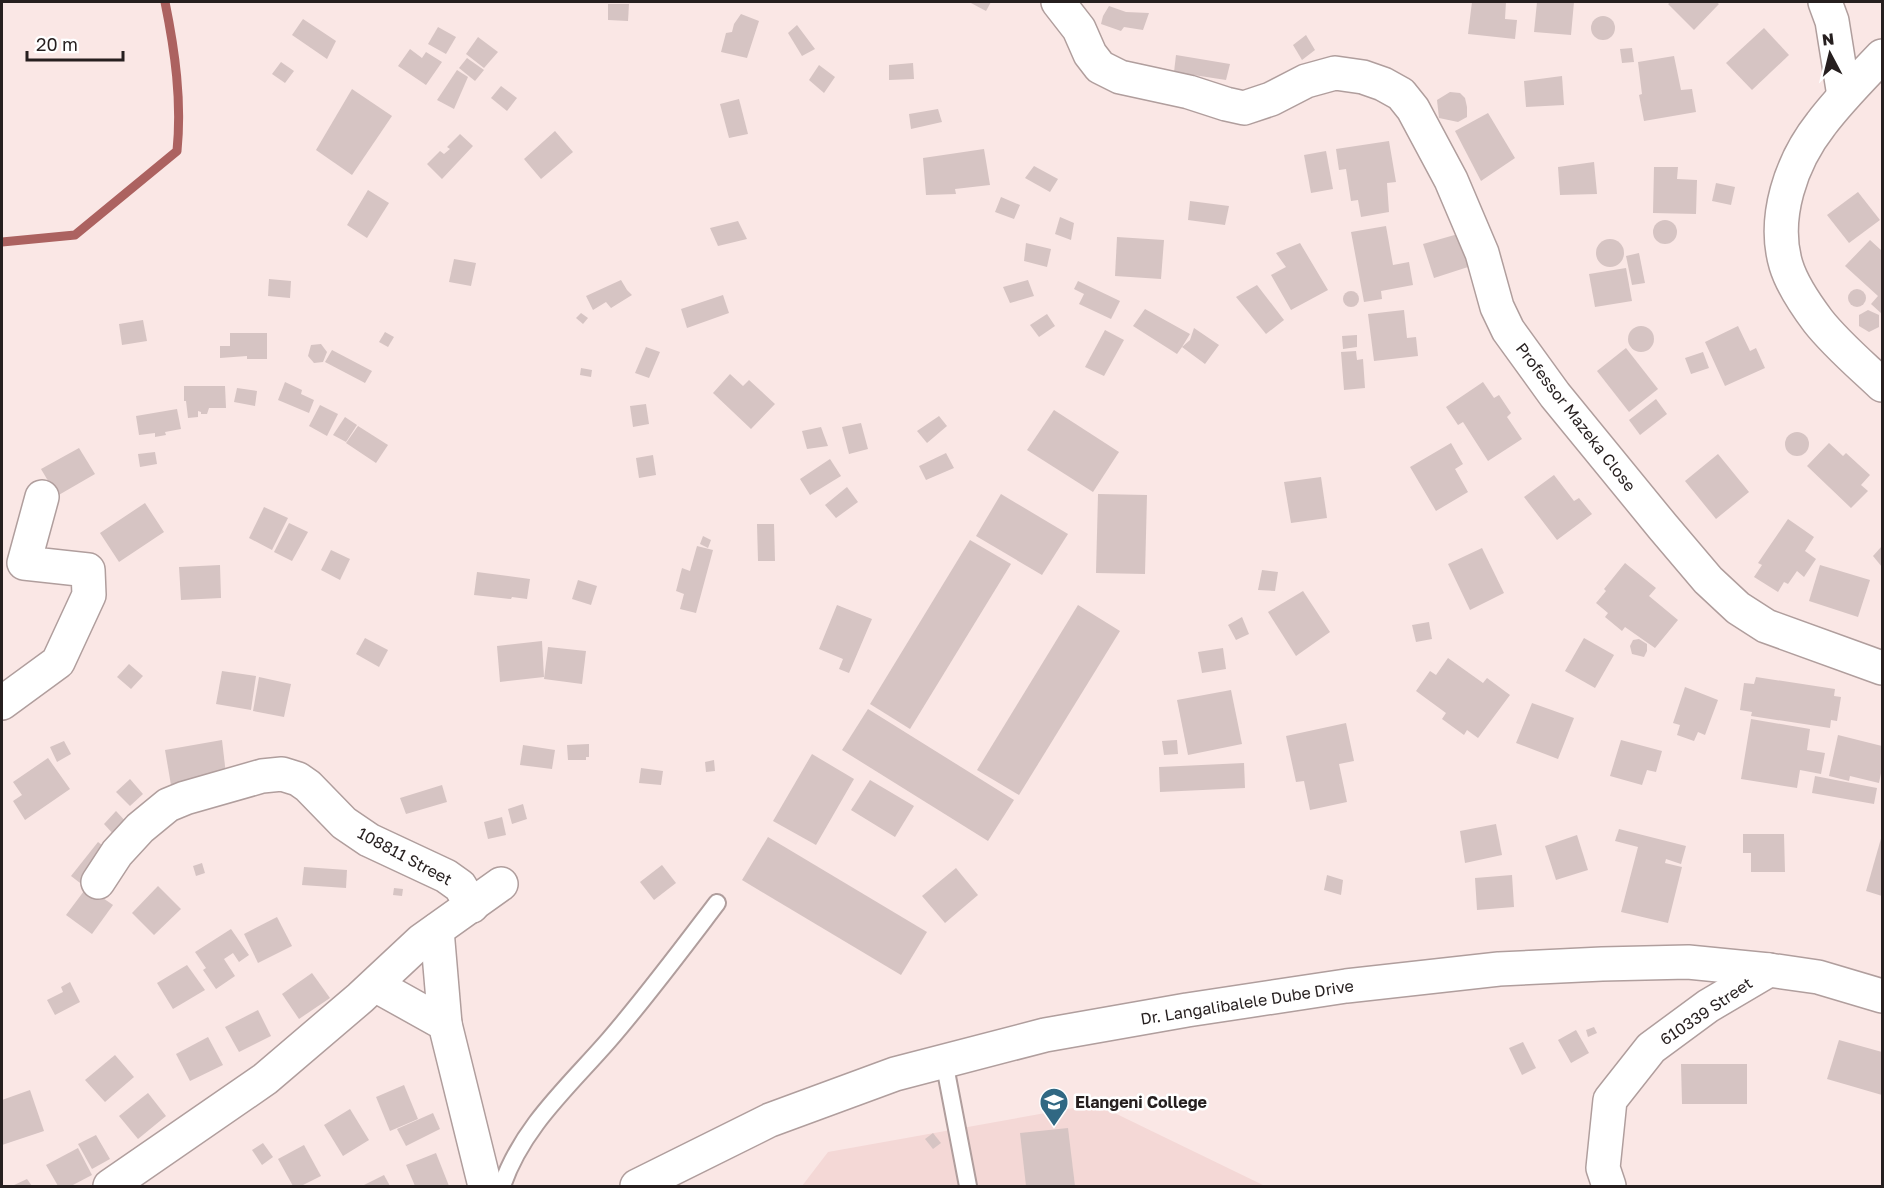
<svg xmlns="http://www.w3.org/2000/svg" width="1884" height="1188" viewBox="0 0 1884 1188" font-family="'Golos Text',sans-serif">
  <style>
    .built { fill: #f4d8d6 }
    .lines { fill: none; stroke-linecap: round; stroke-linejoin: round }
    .stream { stroke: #ac6260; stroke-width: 9 }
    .building { fill: #d6c4c3 }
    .service-casing { stroke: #b09e9d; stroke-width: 20 }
    .minor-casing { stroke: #b09e9d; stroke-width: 36 }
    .service { stroke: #fff; stroke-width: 16 }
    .minor { stroke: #fff; stroke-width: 33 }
    .labels { text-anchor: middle; stroke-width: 5; stroke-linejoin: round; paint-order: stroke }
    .street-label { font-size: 16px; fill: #261f1f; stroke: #fff }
    .poi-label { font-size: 16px; font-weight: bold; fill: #261f1f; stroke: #fff; text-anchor: start }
  </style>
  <rect width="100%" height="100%" fill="#fae7e5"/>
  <!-- built -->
  <path class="built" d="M1096,1104L1265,1186H802L828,1152Z"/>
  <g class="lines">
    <!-- stream -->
    <path class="stream" d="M2,242L75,235L177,151C182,101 175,51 165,2"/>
  </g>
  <!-- building -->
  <g class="building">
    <path d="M969,2H991L986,11Z"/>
    <path d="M1472,2H1506L1505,19L1517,20L1515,39L1468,34Z"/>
    <path d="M1537,2H1574L1571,35L1534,32Z"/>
    <path d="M1671,2H1716L1719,4L1694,30L1668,4Z"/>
    <path d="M608,4H629L628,21L608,20Z"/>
    <path d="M1109,6L1126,12L1149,13L1143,30L1124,27L1121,31L1101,24L1103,16Z"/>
    <path d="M741,14L759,21L747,58L721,52L726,33L732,32L734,24Z"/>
    <circle cx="1603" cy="28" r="12"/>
    <path d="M303,19L336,41L327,59L292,35Z"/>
    <path d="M797,25L815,49L802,56L788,33Z"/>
    <path d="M438,27L456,37L446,54L428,44Z"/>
    <path d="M1764,28L1789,55L1752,90L1726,63Z"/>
    <path d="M1306,35L1315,50L1302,60L1293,45Z"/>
    <path d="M478,37L498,52L484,68L466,54Z"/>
    <path d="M1632,48L1634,62L1622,63L1620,49Z"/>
    <path d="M410,49L422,58L426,52L442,62L426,85L398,66Z"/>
    <path d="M1176,55L1230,64L1226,80L1174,72Z"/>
    <path d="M1674,56L1681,90L1692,89L1696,112L1644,121L1639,95L1642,94L1638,62Z"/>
    <path d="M467,58L484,70L475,81L459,68Z"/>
    <path d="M281,62L294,71L285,83L272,74Z"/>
    <path d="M913,63L914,79L889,80V65Z"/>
    <path d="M819,65L835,77L824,93L809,80Z"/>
    <path d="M457,70L468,77L454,109L437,100Z"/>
    <path d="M1562,76L1564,105L1526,107L1524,81Z"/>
    <path d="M501,86L517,98L507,111L491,98Z"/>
    <path d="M352,89L392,116L352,175L316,150Z"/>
    <path d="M1450,92L1460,93L1465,98L1467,107V117L1458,122L1439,118L1437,100Z"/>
    <path d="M739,99L748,134L729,138L720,104Z"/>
    <path d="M938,109L942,122L911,129L909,114Z"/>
    <path d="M1488,113L1515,158L1481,181L1455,131Z"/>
    <path d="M555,131L573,152L541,179L524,159Z"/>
    <path d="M460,134L473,146L442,179L427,164L440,151L444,154L450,149L447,147Z"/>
    <path d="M1389,141L1396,182L1387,183L1389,212L1361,217L1358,200L1351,201L1346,169L1339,170L1336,149Z"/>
    <path d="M984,149L990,185L955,189L956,194L926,195L923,158Z"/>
    <path d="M1326,151L1333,189L1311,193L1304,155Z"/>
    <path d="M1594,162L1597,194L1560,195L1558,167Z"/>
    <path d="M1034,166L1058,179L1050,192L1025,178Z"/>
    <path d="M1654,167H1678L1677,179L1697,180L1696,214L1653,213Z"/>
    <path d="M1716,183L1735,187L1731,205L1712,201Z"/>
    <path d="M368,190L389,203L367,238L347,225Z"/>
    <path d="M1858,192L1880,220L1849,243L1827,215Z"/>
    <path d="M1001,197L1020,205L1014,219L995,212Z"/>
    <path d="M1190,201L1229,206L1225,225L1188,220Z"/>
    <path d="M1060,217L1074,223L1071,240L1055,234Z"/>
    <circle cx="1665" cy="232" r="12"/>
    <path d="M738,221L747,239L718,246L710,228Z"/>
    <path d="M1386,226L1393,265L1409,262L1413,285L1381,291L1382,299L1364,302L1351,232Z"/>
    <path d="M1458,234L1468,267L1434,278L1423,244Z"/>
    <path d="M1117,237L1164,240L1161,279L1115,276Z"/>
    <circle cx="1610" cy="253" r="14"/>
    <path d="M1870,240L1882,251V314L1871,304L1878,296L1845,266Z"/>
    <path d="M1026,243L1051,249L1047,267L1024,261Z"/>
    <path d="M1300,243L1328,290L1291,310L1271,275L1286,267L1276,253Z"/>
    <path d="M1639,253L1645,283L1632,285L1626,256Z"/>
    <path d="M454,259L476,263L471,286L449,282Z"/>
    <path d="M1626,268L1632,301L1595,307L1589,274Z"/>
    <path d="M269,279L291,281L290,298L268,296Z"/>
    <path d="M621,280L627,290L632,295L611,308L606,302L593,310L586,296Z"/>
    <path d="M1028,280L1034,296L1010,303L1003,287Z"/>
    <path d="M1078,281L1120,301L1111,319L1079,304L1084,294L1074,289Z"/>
    <path d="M1257,285L1284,320L1266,334L1236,297Z"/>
    <circle cx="1857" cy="298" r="9"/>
    <circle cx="1351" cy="299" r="8"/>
    <path d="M723,295L729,313L687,328L681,309Z"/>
    <path d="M1145,309L1190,334L1182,347L1190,340L1194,328L1219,345L1205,364L1182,347L1177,354L1133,326Z"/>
    <path d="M1404,310L1407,338L1416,337L1418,356L1374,361L1368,314Z"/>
    <path d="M1868,310L1879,315V327L1869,332L1859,326V315Z"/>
    <path d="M581,313L588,318L583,324L576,318Z"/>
    <path d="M1047,314L1055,326L1039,337L1030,325Z"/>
    <path d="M143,320L147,341L122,345L119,324Z"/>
    <circle cx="1641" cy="339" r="13"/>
    <path d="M1738,326L1750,351L1756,348L1765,368L1725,386L1705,342Z"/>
    <path d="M1105,330L1124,340L1104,376L1085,367Z"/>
    <path d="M385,332L394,337L388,347L379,342Z"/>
    <path d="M230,333H267V359H247V356L220,358V346H230Z"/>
    <path d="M1357,335V347L1343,349L1342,336Z"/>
    <path d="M321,344L327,352L323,362L314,363L308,356L311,345Z"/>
    <path d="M646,347L660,352L649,378L635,373Z"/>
    <path d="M1626,348L1658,389L1629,412L1597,371Z"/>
    <path d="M332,350L372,371L365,383L325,362Z"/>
    <path d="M1356,351L1357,360L1363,359L1365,388L1344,390L1341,352Z"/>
    <path d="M1703,352L1709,368L1691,374L1685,358Z"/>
    <path d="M581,368L592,370L591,377L580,375Z"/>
    <path d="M730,374L743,386L749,380L775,404L751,429L713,393Z"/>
    <path d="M285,382L302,390L301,394L314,400L309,413L278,400Z"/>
    <path d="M1483,382L1494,398L1499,395L1511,413L1507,417L1522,439L1488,461L1463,422L1458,425L1446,407Z"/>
    <path d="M184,386H225L226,408H209L207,414H201V412L198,411V417L188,418L186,401H184Z"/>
    <path d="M237,388L257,391L255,406L234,402Z"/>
    <path d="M1656,399L1667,414L1640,435L1629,420Z"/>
    <path d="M646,404L649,424L633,427L630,406Z"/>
    <path d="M320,405L338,414L327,436L309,426Z"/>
    <path d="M177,409L181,429L165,432L166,435L155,437V433L139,435L136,416Z"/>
    <path d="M1054,410L1119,452L1093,492L1027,450Z"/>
    <path d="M939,416L947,426L927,443L917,431Z"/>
    <path d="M345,417L357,425L346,442L333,435Z"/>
    <path d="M861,423L868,449L849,454L842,427Z"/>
    <path d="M358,426L388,445L376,463L346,443Z"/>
    <path d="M821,427L828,446L807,449L802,431Z"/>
    <circle cx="1797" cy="444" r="12"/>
    <path d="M1451,443L1463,464L1455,469L1468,492L1436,511L1410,467Z"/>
    <path d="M1829,443L1843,456L1846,453L1870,475L1861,485L1868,491L1851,508L1807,466Z"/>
    <path d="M79,448L95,474L57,496L41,469Z"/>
    <path d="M155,452L157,464L140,467L138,454Z"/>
    <path d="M946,453L954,468L926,480L919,466Z"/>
    <path d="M1718,454L1749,492L1716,519L1685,481Z"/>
    <path d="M653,455L656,475L639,478L636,458Z"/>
    <path d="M830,459L841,476L810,495L800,479Z"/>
    <path d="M1554,475L1574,501L1579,498L1592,514L1557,540L1524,497Z"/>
    <path d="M1321,477L1327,518L1291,523L1284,482Z"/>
    <path d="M847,487L858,502L836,518L825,505Z"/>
    <path d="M1001,494L1068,534L1042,575L976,536Z"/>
    <path d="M1098,494L1147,495L1145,574L1096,573Z"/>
    <path d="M145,503L164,532L119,562L100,533Z"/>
    <path d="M264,507L288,518L272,550L249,538Z"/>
    <path d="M1788,519L1814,537L1805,551L1816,559L1804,577L1797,571L1788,584L1784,582L1778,592L1754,577L1762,565L1758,563Z"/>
    <path d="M289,523L308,532L292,561L274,552Z"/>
    <path d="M757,524H774L775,561H758Z"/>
    <path d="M703,536L711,540L708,548L700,544Z"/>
    <path d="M970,540L1011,564L910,729L870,704Z"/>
    <path d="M697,546L713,550L696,613L680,609L684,594L676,591L682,568L690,571Z"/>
    <path d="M1882,546V567L1873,556Z"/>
    <path d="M1482,548L1504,593L1470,610L1448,564Z"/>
    <path d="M331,550L350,559L340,580L321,570Z"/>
    <path d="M1625,563L1656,588L1649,596L1678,620L1655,648L1625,627L1622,631L1605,617L1608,613L1596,603L1606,591L1604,589Z"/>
    <path d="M220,565L221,598L181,600L179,567Z"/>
    <path d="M1820,565L1870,580L1858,617L1809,601Z"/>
    <path d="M1262,570L1278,572L1275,591L1258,590Z"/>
    <path d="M477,572L530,579L527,599L512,597L511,599L474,595Z"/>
    <path d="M578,580L597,586L591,605L572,599Z"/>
    <path d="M1303,591L1330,632L1296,656L1268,612Z"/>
    <path d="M837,605L872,619L849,673L839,669L843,659L819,649Z"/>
    <path d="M1078,605L1120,631L1019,795L977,770Z"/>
    <path d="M1242,617L1249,634L1236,640L1228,625Z"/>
    <path d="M1429,622L1432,639L1416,642L1412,625Z"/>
    <path d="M365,638L388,650L379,667L356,654Z"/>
    <path d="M1584,638L1614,655L1595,688L1565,671Z"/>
    <path d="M1639,639L1647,644V651L1644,657L1632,654L1630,646L1633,640Z"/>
    <path d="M542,641L544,677L500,682L497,646Z"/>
    <path d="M548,647L586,651L582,684L544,679Z"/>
    <path d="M1223,648L1226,669L1202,673L1198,652Z"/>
    <path d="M1448,658L1483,683L1487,678L1510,695L1478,738L1467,730L1464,735L1442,719L1446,713L1416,691L1430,671L1436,675Z"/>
    <path d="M129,664L143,676L131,689L117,677Z"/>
    <path d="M222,671L256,676L251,710L216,704Z"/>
    <path d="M259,677L291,684L284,717L253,711Z"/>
    <path d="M1756,677L1835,689L1834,696L1841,697L1837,721L1831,720L1830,728L1751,716L1752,712L1740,710L1744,683L1754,684Z"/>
    <path d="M1685,687L1718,700L1705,735L1698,732L1694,741L1677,735L1680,725L1673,723Z"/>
    <path d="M1231,690L1242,744L1188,755L1177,700Z"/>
    <path d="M1532,703L1574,718L1558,759L1516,743Z"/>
    <path d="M868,709L1014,800L988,841L842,750Z"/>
    <path d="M1751,719L1810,729L1807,750L1825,753L1821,774L1800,770L1797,788L1741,779Z"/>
    <path d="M1346,723L1354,761L1339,764L1347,802L1310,810L1304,781L1296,782L1286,736Z"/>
    <path d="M1838,735L1882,746V768L1879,783L1850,776L1849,781L1829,776Z"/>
    <path d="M222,740L227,783L172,791L165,750Z"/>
    <path d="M1177,740L1178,754L1164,755L1162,741Z"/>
    <path d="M1621,740L1662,751L1656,772L1647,770L1642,785L1610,776Z"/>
    <path d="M64,741L71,754L57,762L50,747Z"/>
    <path d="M589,744V757H586V760H568L567,745Z"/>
    <path d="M523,745L555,750L552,769L520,765Z"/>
    <path d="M812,754L854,779L816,845L773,821Z"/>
    <path d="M48,758L70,789L25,820L13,801L22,795L13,782Z"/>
    <path d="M714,760L715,771L706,772L705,762Z"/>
    <path d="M1244,763L1245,788L1160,792L1159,767Z"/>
    <path d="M641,768L663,771L661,785L639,783Z"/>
    <path d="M1815,776L1877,788L1874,804L1812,793Z"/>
    <path d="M130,779L143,794L130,806L116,792Z"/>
    <path d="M870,780L914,806L895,837L851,810Z"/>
    <path d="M442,785L447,802L406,814L400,798Z"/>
    <path d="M523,804L527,819L512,824L508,809Z"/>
    <path d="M116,811L128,824L115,836L104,824Z"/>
    <path d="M502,817L506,835L488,839L484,822Z"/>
    <path d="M1496,824L1502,855L1465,863L1460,831Z"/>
    <path d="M1619,829L1686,846L1681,864L1666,859L1665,863L1682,867L1668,923L1621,912L1638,847L1615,841Z"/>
    <path d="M1743,834H1784L1785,872H1751V853H1743Z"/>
    <path d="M1577,835L1588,870L1556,880L1545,846Z"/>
    <path d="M1882,835V896L1866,891Z"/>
    <path d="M768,837L927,932L901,975L742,880Z"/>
    <path d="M98,842L111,852L84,886L71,876Z"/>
    <path d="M202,863L205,873L196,876L193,866Z"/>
    <path d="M662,865L676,883L654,900L640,882Z"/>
    <path d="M304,867L347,870L346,888L302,885Z"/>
    <path d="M956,868L978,895L945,923L922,896Z"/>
    <path d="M1327,875L1343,880L1341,895L1324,890Z"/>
    <path d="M1512,875L1514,907L1477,910L1475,878Z"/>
    <path d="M158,886L181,909L154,935L132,913Z"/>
    <path d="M87,887L113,905L92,934L66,915Z"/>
    <path d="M394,888L403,889L402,896L393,895Z"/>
    <path d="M277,917L292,946L258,963L244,934Z"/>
    <path d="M231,929L249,955L239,962L233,953L224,959L235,976L216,989L203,970L206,968L195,952Z"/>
    <path d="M187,965L205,990L173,1009L157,983Z"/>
    <path d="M312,973L330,998L299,1019L282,994Z"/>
    <path d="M70,982L80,1002L55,1015L47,1000L63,992L61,987Z"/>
    <path d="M258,1010L271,1036L239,1052L225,1027Z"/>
    <path d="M1594,1027L1597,1033L1588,1037L1586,1030Z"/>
    <path d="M1576,1030L1589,1053L1571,1063L1558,1040Z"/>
    <path d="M208,1037L223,1065L190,1081L176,1054Z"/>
    <path d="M1839,1040L1882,1052V1095L1827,1079Z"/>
    <path d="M1523,1042L1536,1068L1522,1075L1509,1048Z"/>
    <path d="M115,1055L134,1077L105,1102L85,1080Z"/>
    <path d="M1681,1064H1747V1104H1682Z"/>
    <path d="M404,1085L418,1119L390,1131L376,1097Z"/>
    <path d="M30,1090L44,1131L2,1145V1100Z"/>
    <path d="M148,1093L166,1116L138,1139L119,1116Z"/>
    <path d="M350,1109L369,1140L343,1156L324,1125Z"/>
    <path d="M433,1113L440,1129L406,1146L397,1129Z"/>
    <path d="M1068,1128L1075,1186H1026L1020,1133Z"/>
    <path d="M933,1133L941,1143L933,1149L925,1139Z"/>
    <path d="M96,1135L110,1159L92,1169L78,1144Z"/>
    <path d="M263,1143L273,1157L262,1165L252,1150Z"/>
    <path d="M304,1145L321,1176L301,1186H293L278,1159Z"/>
    <path d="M78,1148L92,1175L71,1186H58L46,1165Z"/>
    <path d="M436,1153L449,1186H415L406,1165Z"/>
    <path d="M384,1175L390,1186H362Z"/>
    <path d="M27,1179L32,1186H12Z"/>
  </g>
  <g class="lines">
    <!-- service casing -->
    <g class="service-casing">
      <g id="service">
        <path d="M944,1061L968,1186"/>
        <path d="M502,1186C522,1127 569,1086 609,1040C647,996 682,949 717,903"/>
      </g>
    </g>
    <!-- minor casing -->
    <g class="minor-casing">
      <g id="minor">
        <path d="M1058,2L1079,29L1090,54L1100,67L1120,77L1189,92L1226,104L1244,108L1271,99L1306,81L1335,73L1363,77L1383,84L1401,94L1413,109L1451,180L1482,253L1497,307L1508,330L1555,395L1663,527L1708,580L1738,608L1766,626L1882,668"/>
        <path d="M1825,2L1832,21L1844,96"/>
        <path d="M1882,56C1861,78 1839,100 1821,124C1791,162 1772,218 1786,265C1792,285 1806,305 1818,321C1836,344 1861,365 1882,385"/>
        <path d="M2,703L58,662L89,595L88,570L24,563L42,497"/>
        <path d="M98,882L117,853L140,828L168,805L185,798L262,776L282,774L298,779L308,786L344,823L369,840L446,876L460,886L472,906"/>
        <path d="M437,930L445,1024"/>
        <path d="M375,985L445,1024L485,1186"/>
        <path d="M110,1186L265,1079L360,998L421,941L501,884"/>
        <path d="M637,1186L770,1120L895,1074L1045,1035L1187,1010L1346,986L1499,969L1602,964L1688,962L1769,970L1818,977L1882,996"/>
        <path d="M1609,1186L1603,1168L1610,1100L1651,1048L1708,1006L1769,970"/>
      </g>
    </g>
    <!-- service -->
    <use href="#service" class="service"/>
    <!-- minor -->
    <use href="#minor" class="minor"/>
  </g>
  <!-- icons -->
  <defs>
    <g id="university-pin" transform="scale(1.5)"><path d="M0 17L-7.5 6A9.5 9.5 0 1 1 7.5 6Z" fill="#316883" stroke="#fff"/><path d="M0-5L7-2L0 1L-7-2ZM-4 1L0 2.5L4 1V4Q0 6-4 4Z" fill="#fff"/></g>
  </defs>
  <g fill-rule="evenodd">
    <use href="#university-pin" x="1054" y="1102"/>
  </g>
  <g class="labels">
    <!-- street labels -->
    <g class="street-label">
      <text transform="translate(1576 417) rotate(52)" y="6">Professor Mazeka Close</text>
      <text transform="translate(405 856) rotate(28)" y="6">108811 Street</text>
      <text transform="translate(1247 1002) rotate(-9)" y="6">Dr. Langalibalele Dube Drive</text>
      <text transform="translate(1706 1011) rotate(-34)" y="6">610339 Street</text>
    </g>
    <!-- poi labels -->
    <g class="poi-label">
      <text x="1075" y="1108">Elangeni College</text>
    </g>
  </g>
  <!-- border -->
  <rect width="1884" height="1188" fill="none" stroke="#261f1f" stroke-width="6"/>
  <!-- north arrow -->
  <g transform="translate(1830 54) rotate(353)" stroke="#ffffff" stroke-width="4.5" paint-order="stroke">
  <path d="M0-4.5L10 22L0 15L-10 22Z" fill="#261f1f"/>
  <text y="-9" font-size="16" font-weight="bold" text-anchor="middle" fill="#261f1f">N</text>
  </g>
  <!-- scale -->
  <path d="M27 51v9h96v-9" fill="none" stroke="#261f1f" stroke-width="3"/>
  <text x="36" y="51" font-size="18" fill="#261f1f" stroke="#ffffff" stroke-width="4.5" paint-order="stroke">20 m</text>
</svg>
